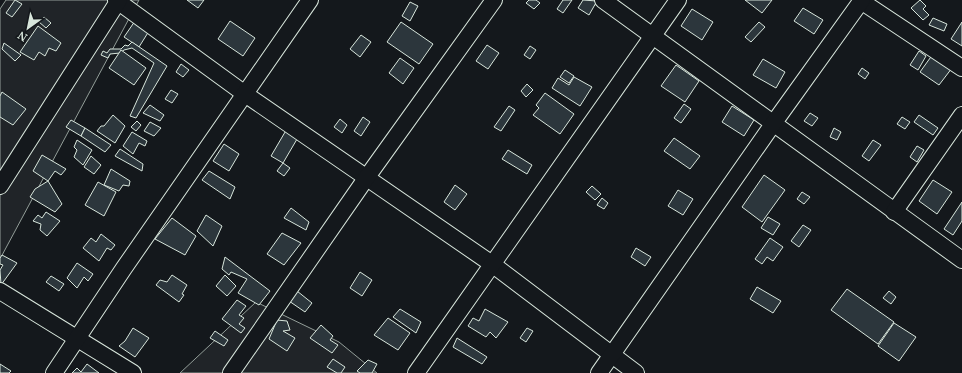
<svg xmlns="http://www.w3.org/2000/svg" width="962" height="373" viewBox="0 0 962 373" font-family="'Noto Serif',serif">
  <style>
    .green { fill: #202428; stroke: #939e99 }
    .building { fill: #2c363c; stroke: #d8e6dc }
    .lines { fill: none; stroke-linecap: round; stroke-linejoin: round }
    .minor-casing { stroke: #d8e6dc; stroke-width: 18 }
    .minor { stroke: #14181c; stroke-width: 16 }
  </style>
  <rect width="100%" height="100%" fill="#14181c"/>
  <!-- green -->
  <g class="green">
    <path d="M6,0H139L0,259V9Z"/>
    <path d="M256,302L339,342L377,373H180Z"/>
  </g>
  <!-- building -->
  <g class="building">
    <path d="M15,0L22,4L12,17L6,13Z"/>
    <path d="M187,0H204L198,8Z"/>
    <path d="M529,0H536L540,3L534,9L526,3Z"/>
    <path d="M563,0H572L563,13L557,9Z"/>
    <path d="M583,0L597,1L589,15L578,8Z"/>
    <path d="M745,0H772L762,13Z"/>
    <path d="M920,0L926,6L923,9L929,15L923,20L911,8Z"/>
    <path d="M410,2L418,6L410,21L402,16Z"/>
    <path d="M803,8L823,20L814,34L794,21Z"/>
    <path d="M692,9L713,22L702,40L681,26Z"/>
    <path d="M44,17L51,23L46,28L39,22Z"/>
    <path d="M933,18L947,24L944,31L929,25Z"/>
    <path d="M135,21L149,31L139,47L124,37Z"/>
    <path d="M230,21L255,38L243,56L218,39Z"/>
    <path d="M401,22L433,44L419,64L387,42Z"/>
    <path d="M759,22L765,27L751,42L745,37Z"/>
    <path d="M962,22V46L951,39Z"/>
    <path d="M38,26L61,43L56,51L49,48L45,56L39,52L34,60L20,52Z"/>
    <path d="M361,35L371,42L360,57L350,49Z"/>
    <path d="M132,42L167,66L136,118L130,116L154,63L132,48L124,50L120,53L110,54L108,58L101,55L103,51L107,53L110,49H121L125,45L128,46Z"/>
    <path d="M4,43L21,55L15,61L2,49Z"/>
    <path d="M487,45L499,53L488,69L476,61Z"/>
    <path d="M530,46L536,50L530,59L524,55Z"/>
    <path d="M121,50L146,68L134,85L109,68Z"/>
    <path d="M919,51L926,56L918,70L910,65Z"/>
    <path d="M933,54L952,68L939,85L920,72Z"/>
    <path d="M400,58L414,68L403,84L389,73Z"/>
    <path d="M763,59L785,72L776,88L753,75Z"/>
    <path d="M181,64L189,70L183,77L176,72Z"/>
    <path d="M676,65L699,81L685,102L661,86Z"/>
    <path d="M862,68L869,73L865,79L858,74Z"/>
    <path d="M565,70L574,76L569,83L560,77Z"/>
    <path d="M574,77L592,87L580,106L552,88L558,78L569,85Z"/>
    <path d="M527,84L533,90L526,97L521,91Z"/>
    <path d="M171,90L178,94L172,103L165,99Z"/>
    <path d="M2,92L26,109L13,125L0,117V96Z"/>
    <path d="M545,93L574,114L560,134L533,115L539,108L536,105Z"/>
    <path d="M684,104L691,109L681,123L674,118Z"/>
    <path d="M150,105L164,115L160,121L143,113Z"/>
    <path d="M509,106L515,110L501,131L494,127Z"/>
    <path d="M732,106L754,120L744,136L722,122Z"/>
    <path d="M810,113L818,118L812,126L804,121Z"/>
    <path d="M113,115L125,126L115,143L97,131L101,126H104Z"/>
    <path d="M919,115L938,128L933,135L914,122Z"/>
    <path d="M363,117L370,122L361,136L354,131Z"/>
    <path d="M902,117L910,122L905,129L897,124Z"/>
    <path d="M340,119L347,125L342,133L334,127Z"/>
    <path d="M71,120L85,128L81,136L66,127Z"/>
    <path d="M137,121L141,125L136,131L131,127Z"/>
    <path d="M150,122L161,128L154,136L144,131Z"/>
    <path d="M288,127L300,134L283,163L271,156Z"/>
    <path d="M85,128L111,145L105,152L81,136Z"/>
    <path d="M834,128L841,132L837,140L830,137Z"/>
    <path d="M132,132L147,141L145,146L139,143L133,154L123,146Z"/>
    <path d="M674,138L700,156L690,169L664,151Z"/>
    <path d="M77,140L92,150L83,165L74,157L77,150L74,147Z"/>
    <path d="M873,140L881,145L869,161L862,156Z"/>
    <path d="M224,144L239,154L229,171L213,161Z"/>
    <path d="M917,146L924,150L917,162L910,157Z"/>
    <path d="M120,149L143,164L142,171L115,156Z"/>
    <path d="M508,150L532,165L527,174L502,159Z"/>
    <path d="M42,155L66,169L61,175L55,171L48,181L33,171Z"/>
    <path d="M91,156L101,165L94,174L84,167Z"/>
    <path d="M283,163L290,168L284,176L277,171Z"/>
    <path d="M111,169L130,181L129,186L123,185L119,191L104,185Z"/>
    <path d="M209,171L235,187L230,199L202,180Z"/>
    <path d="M764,175L785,190L762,222L742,207Z"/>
    <path d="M933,180L952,192L937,214L919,201Z"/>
    <path d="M48,181L62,204L55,212L30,197L35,189Z"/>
    <path d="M98,182L116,192L104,216L85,205Z"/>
    <path d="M455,185L467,194L455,210L444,202Z"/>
    <path d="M592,186L601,194L595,200L586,192Z"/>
    <path d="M678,190L693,199L683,215L668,206Z"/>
    <path d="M802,192L810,197L804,204L797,199Z"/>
    <path d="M602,198L608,203L604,209L597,205Z"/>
    <path d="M962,202V221L953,235L944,229Z"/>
    <path d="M291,208L309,222L306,230L284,218Z"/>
    <path d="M46,212L60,221L47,236L40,230L41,224L33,221L38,215L42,218Z"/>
    <path d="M206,215L222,226L213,246L197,231Z"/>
    <path d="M768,217L780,224L773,235L761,228Z"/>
    <path d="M172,218L196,236L185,255L155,239Z"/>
    <path d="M803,225L811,230L799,247L791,241Z"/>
    <path d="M282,233L301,243L284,265L267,254Z"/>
    <path d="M101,234L115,245L111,250L107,248L99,261L83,248L91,238L96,242Z"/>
    <path d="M770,238L783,247L773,261L767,257L762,264L755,259Z"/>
    <path d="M636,248L651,257L645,266L631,257Z"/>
    <path d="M2,255L17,263L1,285L0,270L3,265L0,264V258Z"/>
    <path d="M225,257L270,291L259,305L238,293L247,279L231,272L229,275L222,269Z"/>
    <path d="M77,263L93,274L88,281L84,277L77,288L67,278Z"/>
    <path d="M360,272L372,280L362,296L350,288Z"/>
    <path d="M172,275L187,285L182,294L184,295L179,302L156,285L160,280L167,282Z"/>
    <path d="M225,275L236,286L227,296L216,286Z"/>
    <path d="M51,276L64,284L59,291L46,282Z"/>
    <path d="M757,287L781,301L773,313L750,299Z"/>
    <path d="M847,289L894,322L878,344L831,310Z"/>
    <path d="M297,291L312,303L305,312L289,301Z"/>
    <path d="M889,291L896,297L891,304L883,298Z"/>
    <path d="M237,300L246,306L239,315L244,318L239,324L245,328L241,333L222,319Z"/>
    <path d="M400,309L421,322L416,333L393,317Z"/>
    <path d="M485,309L508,322L496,338L490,332L486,337L468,326L473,318L479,321Z"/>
    <path d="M388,318L410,333L398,350L374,335Z"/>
    <path d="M277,320L287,321L290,330L283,331L295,338L287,351L269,339Z"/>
    <path d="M894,323L916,337L899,361L878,346Z"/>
    <path d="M321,325L333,336L330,340L338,345L332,353L310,338Z"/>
    <path d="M133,328L149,338L135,357L119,346L125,341Z"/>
    <path d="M527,328L533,331L526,342L520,338Z"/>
    <path d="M215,331L228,340L224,346L210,338Z"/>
    <path d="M457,338L487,357L482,364L453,347Z"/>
    <path d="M333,359L345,367L341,373H337L327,367Z"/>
    <path d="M368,360L377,364L372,373H360L357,371Z"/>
    <path d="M0,364L11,371L9,373H0Z"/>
    <path d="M87,364L99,373H72L77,368L81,372Z"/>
  </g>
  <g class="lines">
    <!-- minor casing -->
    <g class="minor-casing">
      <g id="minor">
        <path d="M116,0L245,94L492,264L636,373"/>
        <path d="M603,0L962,260"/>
        <path d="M861,1L962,68"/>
        <path d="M0,186L119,0"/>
        <path d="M894,212L962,115"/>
        <path d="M0,291L133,373"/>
        <path d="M54,373L124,268L310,0"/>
        <path d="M231,373L367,177L494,0"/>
        <path d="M416,373L678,0"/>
        <path d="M599,373L773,124L862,0"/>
      </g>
    </g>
    <!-- minor -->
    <use href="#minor" class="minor"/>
  </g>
  <!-- north arrow -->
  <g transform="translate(28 28) rotate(213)" stroke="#14181c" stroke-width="3" paint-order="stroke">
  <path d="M0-3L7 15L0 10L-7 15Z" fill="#d8e6dc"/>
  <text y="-6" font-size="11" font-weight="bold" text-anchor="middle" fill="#d8e6dc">N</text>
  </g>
</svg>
